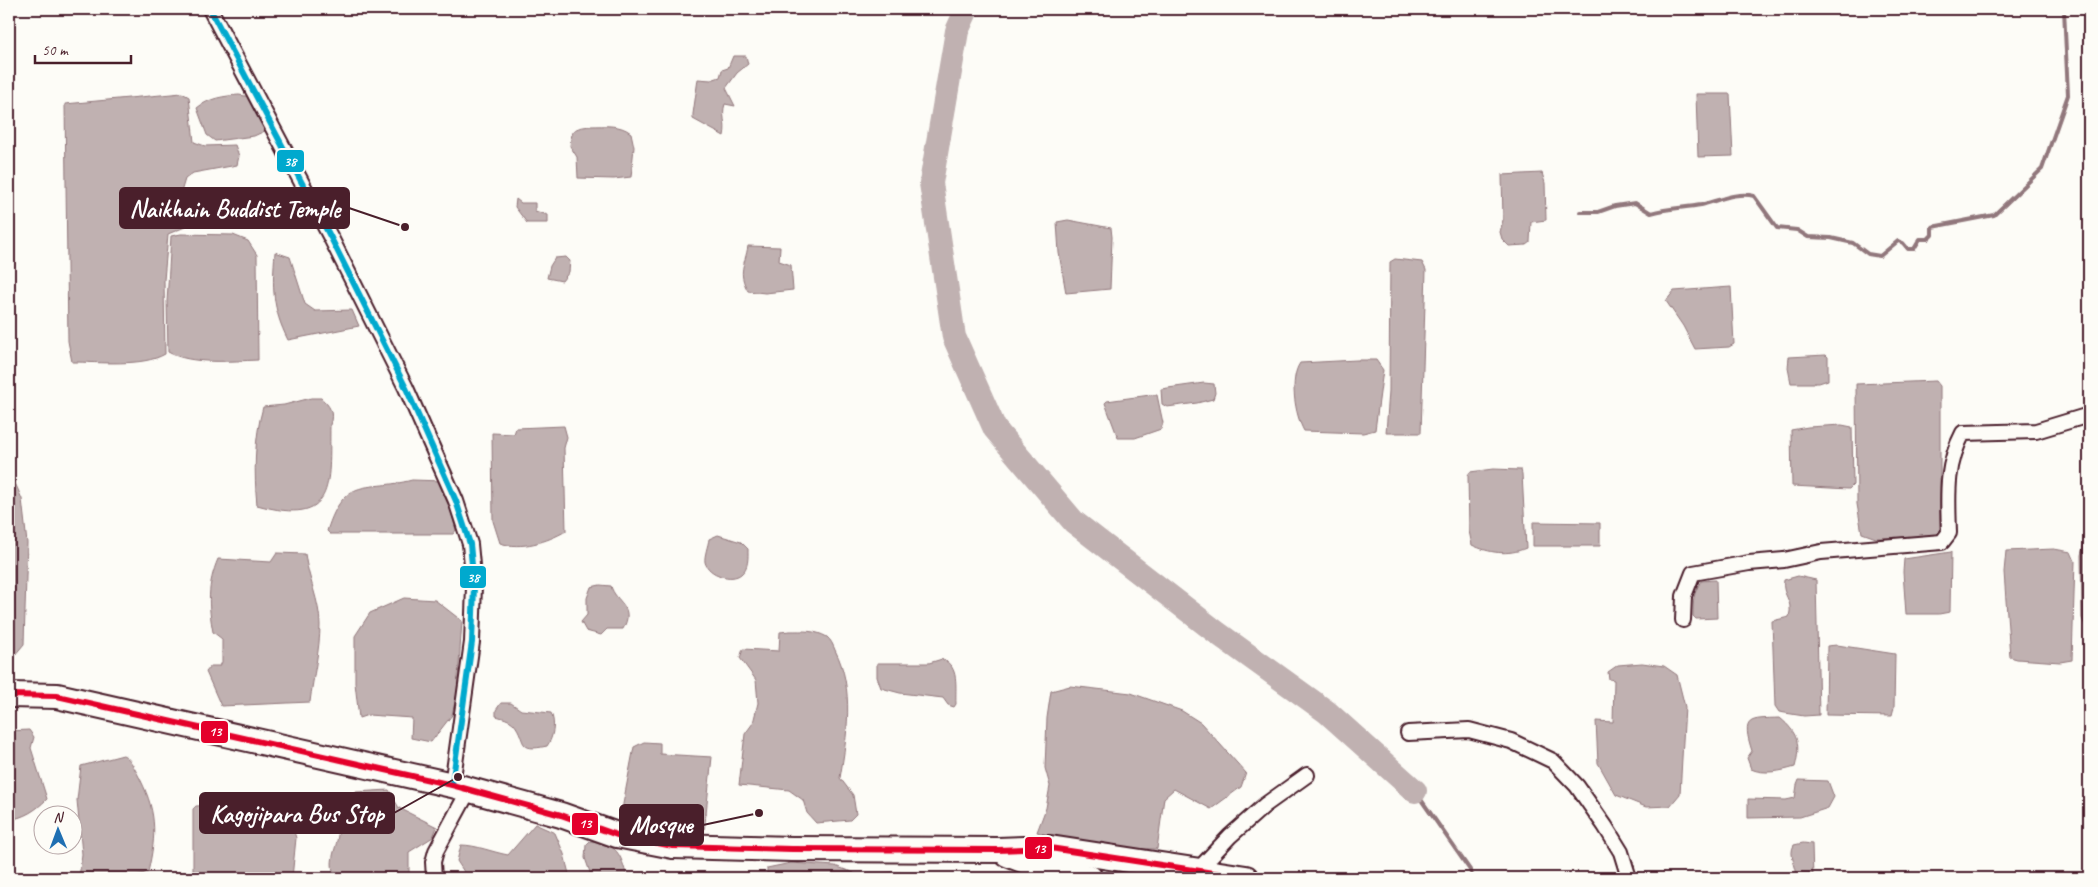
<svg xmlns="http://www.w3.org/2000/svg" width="2098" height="887" viewBox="0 0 2098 887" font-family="Caveat,sans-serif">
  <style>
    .water { fill: #c0b1b1; stroke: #91777b }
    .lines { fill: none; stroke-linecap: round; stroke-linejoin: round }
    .stream { stroke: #91777b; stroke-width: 4 }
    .river { stroke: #c0b1b1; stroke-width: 24 }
    .minor-casing { stroke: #4a1f2b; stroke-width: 18 }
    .trunk-casing { stroke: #4a1f2b; stroke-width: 28 }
    .minor { stroke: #fdfcf7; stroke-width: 14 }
    .trunk { stroke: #fdfcf7; stroke-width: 24 }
    .bus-1-casing { stroke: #fdfcf7; stroke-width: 10 }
    .bus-2-casing { stroke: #fdfcf7; stroke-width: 10 }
    .bus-1 { stroke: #00a9ce; stroke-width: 6 }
    .bus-2 { stroke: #e4002b; stroke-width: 6 }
    .leader { fill: none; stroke: #4a1f2b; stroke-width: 2 }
    .callout-dot { fill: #4a1f2b; stroke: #fdfcf7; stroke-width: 2 }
    .callout { fill: #4a1f2b; stroke: #4a1f2b; stroke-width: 2 }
    .callout-label { font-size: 25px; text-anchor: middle; font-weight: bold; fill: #fff }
    .line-badge { stroke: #fdfcf7; stroke-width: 2 }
    .badge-label { font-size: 14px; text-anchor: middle; font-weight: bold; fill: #fff }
  </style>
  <rect width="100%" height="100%" fill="#fdfcf7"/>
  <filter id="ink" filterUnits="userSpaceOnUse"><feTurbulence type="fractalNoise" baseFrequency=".02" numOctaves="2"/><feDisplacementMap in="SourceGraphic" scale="10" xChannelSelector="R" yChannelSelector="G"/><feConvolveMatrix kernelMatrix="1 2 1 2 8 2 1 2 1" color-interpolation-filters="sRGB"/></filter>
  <g filter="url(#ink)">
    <!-- water -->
    <g class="water">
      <path d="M733,56H746L748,64L737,73L726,88L735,106L725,104C721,116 727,123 724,136L693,119V114L698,79L711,80L720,77L722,70L728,68Z"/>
      <path d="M182,93L189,97L194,142L205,146L235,145L239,156L237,165L193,173L185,179L178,202L185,227L168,234L164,280L165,354C143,367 99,362 72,362L68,341L65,104Z"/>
      <path d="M1696,94H1730L1733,156L1698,157Z"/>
      <path d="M239,95L251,97L267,130L254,136L215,141L207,135L197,108C209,98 224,96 239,95Z"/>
      <path d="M591,126C605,126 620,124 631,133L634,147L631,177L614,179L578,178L577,157L570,146C572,129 573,128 591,126Z"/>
      <path d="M1542,173L1545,183L1546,220L1531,222L1530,242L1526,245L1509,246L1502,239L1500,232L1503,220L1502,175Z"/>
      <path d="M516,199L521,203H535V211L548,215V223H527L515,207Z"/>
      <path d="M1068,220L1111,228L1112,237L1110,289L1066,293L1059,253L1057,222Z"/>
      <path d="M181,234L233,235L248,241L257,255L258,360C232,361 191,365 168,352L167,302L171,236Z"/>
      <path d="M748,246L780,247L779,261L791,265L793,290L765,293L748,291C737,272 745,265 748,246Z"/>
      <path d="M275,252L290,257L305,304L315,311L352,310L359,326L288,340C272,308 272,287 275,252Z"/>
      <path d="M566,257L570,261L569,272L562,281L547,278L550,266L555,258Z"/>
      <path d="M1395,259L1422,262L1426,270L1421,433H1386L1389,391L1390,262Z"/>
      <path d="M1731,287L1734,344L1729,347L1695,349L1683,326L1666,301L1674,291Z"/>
      <path d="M1826,355L1828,357V380L1819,383H1791L1788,368L1789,357Z"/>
      <path d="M1357,360H1376L1383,370L1375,430L1363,433L1304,431C1295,415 1289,379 1300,363Z"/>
      <path d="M1936,381L1940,386V530L1935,537L1876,538L1862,533L1857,504L1856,384Z"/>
      <path d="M1204,383L1214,384L1215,393L1213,399L1197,403L1167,407L1162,404L1161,389Z"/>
      <path d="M1150,395H1157L1163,423L1161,429L1135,438H1118L1105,403L1107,401Z"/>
      <path d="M311,398H321C330,406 334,412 330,425C329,485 337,527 257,505C254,473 254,439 263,407L284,405Z"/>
      <path d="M1842,425L1852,427L1853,485L1849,489L1792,486L1791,430L1808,427Z"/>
      <path d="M564,426L567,437L564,448L566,531C547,542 521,550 500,543L493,521L492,433L514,434L516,428Z"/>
      <path d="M9,469L22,499L27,543L24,644L9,662Z"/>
      <path d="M1493,469L1521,470L1522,474L1526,548C1508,556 1489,553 1472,545L1469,531L1468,475L1470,472Z"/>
      <path d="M412,480L443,481L456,530L453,534H330L327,531C345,474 367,492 412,480Z"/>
      <path d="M1533,522L1600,523V546H1533Z"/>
      <path d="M718,535L741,542L748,549C748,557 749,568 741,574C732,582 708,575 705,562C704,556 708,546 709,539Z"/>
      <path d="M2084,543H2089V626H2085L2082,618L2081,555Z"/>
      <path d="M2054,549L2071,552L2075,561L2072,660L2060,662L2017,659L2010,657L2004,572L2006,551Z"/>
      <path d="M1951,552L1950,612L1939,614H1906L1903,572L1904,559Z"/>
      <path d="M277,553L305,554C308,578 320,602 320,625C320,650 313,677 310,702L221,706L206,672L211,666H220L222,662V639L213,632C208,605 207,585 218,559L271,562Z"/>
      <path d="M1798,576L1816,580L1819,715L1804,716L1779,712L1775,706L1772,621L1789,617C1794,599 1781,596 1784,580Z"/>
      <path d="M1716,580L1717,618L1696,619L1693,616C1693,601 1693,594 1701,581Z"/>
      <path d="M600,585L611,586C615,602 636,606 623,629H607L601,635L586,631L581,622L587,615V598L591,587Z"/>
      <path d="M404,598L435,600L462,621L457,693L452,715L431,742L411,738L412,718L368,715L359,718L355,683V636L370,613Z"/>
      <path d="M790,631C803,631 815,630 827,637C831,640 833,645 835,650C855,689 847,736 840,778L853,795L856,814L850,820L816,823L807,813L803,800L789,790L739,785L745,734L753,723L758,703L756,680L740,658L743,649L779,651L780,632Z"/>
      <path d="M1837,645L1895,654L1894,708L1892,716L1826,715L1827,646Z"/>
      <path d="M942,659C960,667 955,686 956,704L954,707L948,705L943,698L900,693L881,688L877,677V663H929Z"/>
      <path d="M1642,663L1664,666L1677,675L1685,707L1682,758L1680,794L1670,806L1646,807L1616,795L1598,763L1596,721L1613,722L1614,680L1609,679L1608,672L1618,665Z"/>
      <path d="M1070,686L1131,693L1182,711L1201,723L1246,773L1241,787L1211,809L1174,789L1164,798L1157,849C1116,849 1076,844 1037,832L1046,808L1050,786L1045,768L1047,718L1051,691Z"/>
      <path d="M501,703H511L521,710L551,713C556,723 553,738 547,746C516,753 527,740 514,724C509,719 503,718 496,716V710Z"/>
      <path d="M1780,718C1798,733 1801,744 1795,767C1782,771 1764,775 1751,769L1747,758L1752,751C1741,717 1749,719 1780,718Z"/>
      <path d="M29,730L34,737L31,748L47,799C35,811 25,817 9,820V731Z"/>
      <path d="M644,742L660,743V754L712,757L704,832C675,835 649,832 622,821L623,804L634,747Z"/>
      <path d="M123,755C130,758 133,766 137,773C157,810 157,833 148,872L128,878H79L82,854L77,800L81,766Z"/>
      <path d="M1799,780L1828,781L1834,797L1828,808L1800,817L1748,818V799L1786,800L1795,798L1797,785Z"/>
      <path d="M389,790L399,808L437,827L433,837L409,852V878H336C327,862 336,851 338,835C340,828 338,818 337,810L349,806L355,792Z"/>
      <path d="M237,797H249L253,802L266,797L280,800L286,805L296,838L292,878H193V809L196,806L218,805V813H226L227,806Z"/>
      <path d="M535,824L555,833L564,854L570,878H468L457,861L461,845C476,845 492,852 508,855Z"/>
      <path d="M590,841C617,843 621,854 627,878H592L585,858L586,845Z"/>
      <path d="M1803,843L1812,844L1813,878H1797C1797,866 1788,855 1794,845Z"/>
      <path d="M791,863L835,866L854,873V878H767V868Z"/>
      <path d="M893,872L916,873L923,878H873L875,875Z"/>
    </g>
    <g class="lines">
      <!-- stream -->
      <g class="stream">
        <path d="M1580,212H1598L1615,206L1635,203L1651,213C1668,208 1684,208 1701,205C1717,201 1738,191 1754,196L1777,228L1797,230L1808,237L1831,238L1853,243L1868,254L1880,256L1898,241L1903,243L1908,249H1914L1920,239H1928L1932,235V227L1994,215L2042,169L2068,95L2064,9"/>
        <path d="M1415,791L1470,870L1473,878"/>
      </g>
      <!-- river -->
      <path class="river" d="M967,9L957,31L931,183L954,337L995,429L1074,522L1216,632L1327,712L1415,791"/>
      <!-- minor casing -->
      <g class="minor-casing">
        <g id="minor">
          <path d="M210,9L331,238L406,388L456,501L470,544L474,586L472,642L452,785"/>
          <path d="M1683,620L1684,596L1693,573L1749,563L1784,560L1821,552L1942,542L1949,533C1948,496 1945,467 1963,433L2036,431L2089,415"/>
          <path d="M1408,733L1469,730L1511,741L1553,761L1577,786L1605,826L1621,852L1629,878"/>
          <path d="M1195,873L1230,836L1265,805L1307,775"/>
          <path d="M434,878L433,862L436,851L469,790"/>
        </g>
      </g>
      <!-- trunk casing -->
      <g class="trunk-casing">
        <g id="trunk">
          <path d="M9,695L57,696L452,785L561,815L617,835L673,846L792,849L998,850L1050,848L1246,878"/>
          <path d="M1007,854L1043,868L1090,878"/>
        </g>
      </g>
      <!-- minor -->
      <use href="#minor" class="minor"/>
      <!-- trunk -->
      <use href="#trunk" class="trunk"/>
      <!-- bus-1 casing -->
      <g class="bus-1-casing">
        <path id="bus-1" d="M210,9L331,238L406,388L456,501L470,544L474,586L472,642L452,785"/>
      </g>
      <!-- bus-2 casing -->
      <g class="bus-2-casing">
        <path id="bus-2" d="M9,695L57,696L452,785L561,815L617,835L673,846L792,849L998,850L1050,848L1246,878"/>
      </g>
      <!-- bus-1 -->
      <use href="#bus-1" class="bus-1"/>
      <!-- bus-2 -->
      <use href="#bus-2" class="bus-2"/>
    </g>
  </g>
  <!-- callouts -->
  <path class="leader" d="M405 227L349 208M458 777L394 813M759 813L703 825"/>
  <g class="callout-dot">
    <circle cx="405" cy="227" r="5"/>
    <circle cx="458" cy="777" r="5"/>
    <circle cx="759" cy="813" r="5"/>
  </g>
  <g class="callout">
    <rect x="120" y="188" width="229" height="40" rx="5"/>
    <rect x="200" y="793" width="194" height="40" rx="5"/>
    <rect x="620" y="805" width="83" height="40" rx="5"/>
  </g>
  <g class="callout-label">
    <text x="235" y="217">Naikhain Buddist Temple</text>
    <text x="297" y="822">Kagojipara Bus Stop</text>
    <text x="661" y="833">Mosque</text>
  </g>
  <g class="line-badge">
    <rect x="276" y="149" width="29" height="24" rx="5" fill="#00a9ce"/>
    <rect x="459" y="565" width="28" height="24" rx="5" fill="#00a9ce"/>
    <rect x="200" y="720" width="29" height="24" rx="5" fill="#e4002b"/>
    <rect x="571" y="812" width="28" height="24" rx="5" fill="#e4002b"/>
    <rect x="1024" y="836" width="29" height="24" rx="5" fill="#e4002b"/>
  </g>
  <g class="badge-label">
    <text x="290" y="166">38</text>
    <text x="473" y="582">38</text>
    <text x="215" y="736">13</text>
    <text x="585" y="828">13</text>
    <text x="1039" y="853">13</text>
  </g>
  <!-- margin -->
  <rect width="2098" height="887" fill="none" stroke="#fdfcf7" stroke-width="30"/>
  <rect x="15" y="15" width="2068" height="857" fill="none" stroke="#4a1f2b" stroke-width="2" filter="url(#ink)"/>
  <!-- north arrow -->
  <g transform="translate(58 830) rotate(359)"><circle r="24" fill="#fdfcf7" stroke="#b5a4a5"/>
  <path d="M0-4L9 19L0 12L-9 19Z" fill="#1f6fb2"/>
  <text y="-8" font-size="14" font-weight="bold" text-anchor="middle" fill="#4a1f2b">N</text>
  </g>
  <!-- scale -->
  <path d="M35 55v8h96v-8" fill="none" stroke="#4a1f2b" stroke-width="2.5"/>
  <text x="42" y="55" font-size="15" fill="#4a1f2b" stroke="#fdfcf7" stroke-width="4" paint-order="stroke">50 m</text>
</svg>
